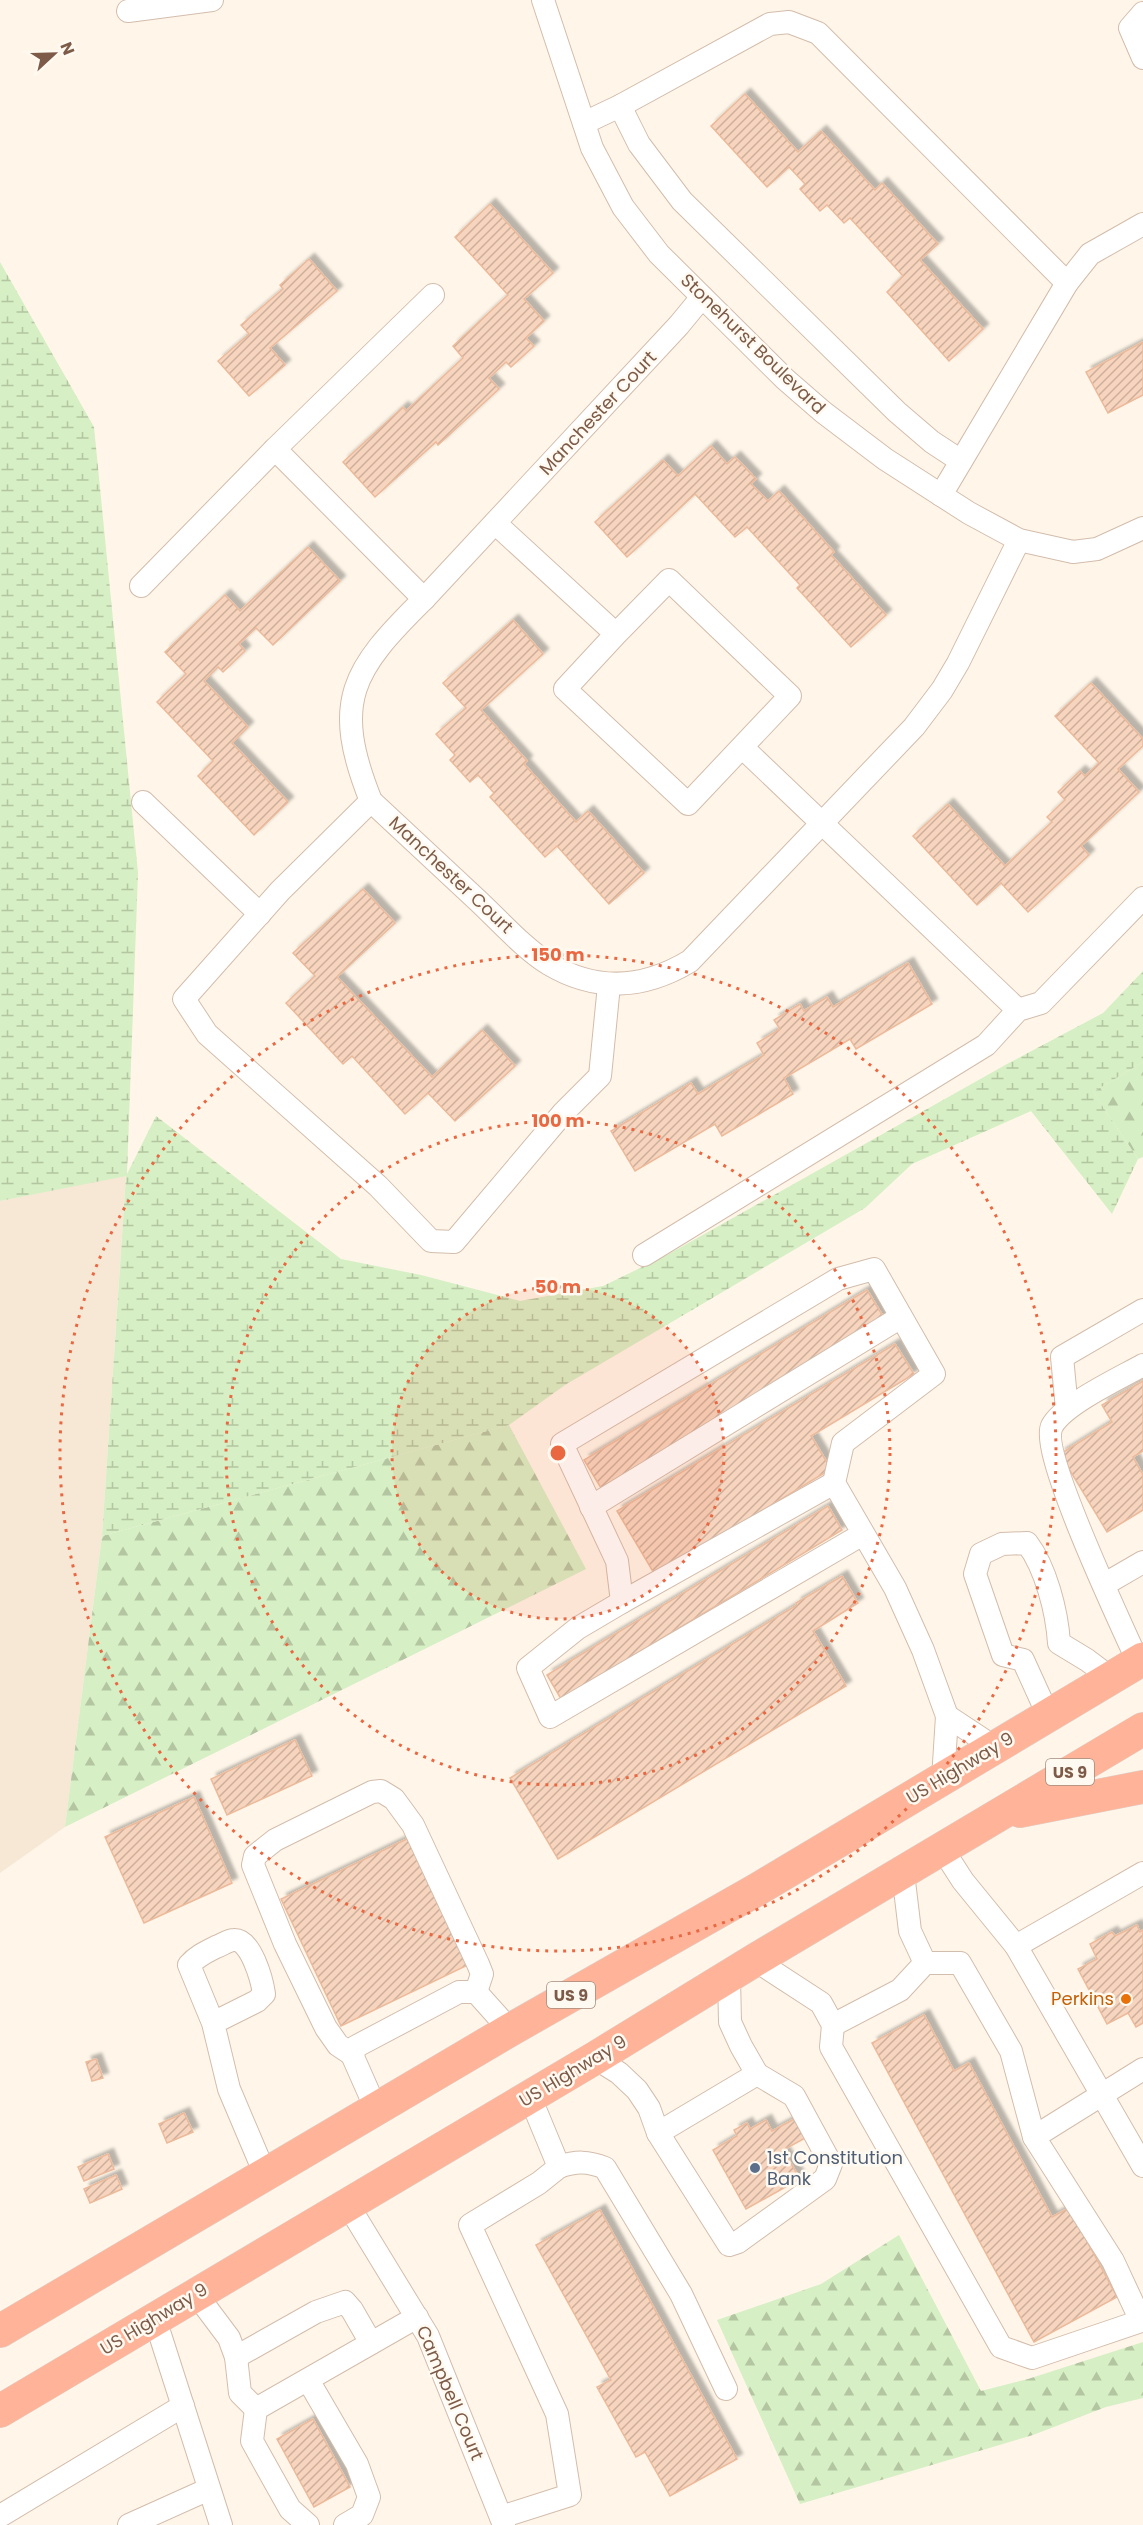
<svg xmlns="http://www.w3.org/2000/svg" width="1143" height="2525" viewBox="0 0 1143 2525" font-family="Poppins,sans-serif">
  <style>
    .residential { fill: #f7e8d6 }
    .forest { fill: url(#forest-firs) }
    .wetland { fill: url(#wetland-marsh) }
    .building { fill: url(#building-hatch); stroke: #ecba9b; stroke-width: 1.5; filter: url(#shadow) }
    .lines { fill: none; stroke-linecap: round; stroke-linejoin: round }
    .minor-casing { stroke: #d3bdac; stroke-width: 24 }
    .highway-casing { stroke: #ddd4cf; stroke-width: 34 }
    .minor { stroke: #fff; stroke-width: 22 }
    .highway { stroke: #ffb499; stroke-width: 33 }
    .ring { fill: none; stroke: #e96842; stroke-width: 3; stroke-dasharray: 3 6 }
    .food-dot { fill: #e8710a; stroke: #fffaf1; stroke-width: 2 }
    .service-dot { fill: #5c6f8a; stroke: #fffaf1; stroke-width: 2 }
    .labels { text-anchor: middle; stroke-width: 5; stroke-linejoin: round; paint-order: stroke }
    .shield { fill: #fffaf1; stroke: #a48b7b; stroke-width: 1.5 }
    .shield-label { font-size: 16px; font-weight: bold; fill: #7d5b48 }
    .street-label { font-size: 18px; fill: #7d5b48; stroke: #fffaf1 }
    .food-label { font-size: 18px; fill: #c56008; stroke: #fffaf1; text-anchor: end }
    .service-label { font-size: 18px; fill: #4e5e75; stroke: #fffaf1; text-anchor: start }
    .centre { fill: #e96842; stroke: #fffaf1; stroke-width: 3 }
    .ring-label { font-size: 18px; text-anchor: middle; font-weight: bold; fill: #e96842; stroke: #fffaf1; stroke-width: 5; stroke-linejoin: round; paint-order: stroke }
  </style>
  <defs>
    <pattern id="forest-firs" width="22" height="20" patternUnits="userSpaceOnUse" patternTransform="scale(1.5)"><rect width="22" height="20" fill="#d6efc4"/><path d="M5 1l3.5 6h-7zM16 11l3.5 6h-7z" fill="#b3c5a1"/></pattern>
    <pattern id="wetland-marsh" width="20" height="14" patternUnits="userSpaceOnUse" patternTransform="scale(1.5)"><rect width="20" height="14" fill="#d6efc4"/><path d="M1 5h8M5 5V1M11 12h8M15 12V8" fill="none" stroke="#b3c5a1"/></pattern>
    <pattern id="building-hatch" width="6" height="6" patternUnits="userSpaceOnUse" patternTransform="scale(1.5)"><rect width="6" height="6" fill="#f7d4bd"/><path d="M-1 1l2-2M0 6l6-6M5 7l2-2" fill="none" stroke="#cdaf9c"/></pattern>
    <filter id="shadow"><feDropShadow dx="5.5" dy="-5.5" stdDeviation="1.5" flood-color="#0004"/></filter>
  </defs>
  <rect width="100%" height="100%" fill="#fff6e9"/>
  <!-- residential -->
  <path class="residential" d="M126,1175L102,1536L65,1827L0,1873V1201Z"/>
  <!-- forest -->
  <g class="forest">
    <path d="M1143,1062V1157L1138,1159L1093,1092Z"/>
    <path d="M509,1425L586,1569L65,1827L102,1536Z"/>
    <path d="M899,2235L981,2391L1028,2379L1143,2342V2398L1106,2407L1033,2435L800,2504L717,2320L821,2284Z"/>
  </g>
  <!-- wetland -->
  <path class="wetland" d="M0,262L94,427L138,873L127,1174L156,1116L341,1259L421,1275L520,1301L603,1286L667,1255L1007,1064L1103,1013L1143,971V1062L1093,1092L1138,1159L1112,1214L1031,1111L912,1164L865,1208L565,1385L509,1425L102,1536L126,1176L0,1201Z"/>
  <!-- building -->
  <g class="building">
    <path d="M745,94L798,152L821,131L875,190L882,183L938,244L920,260L983,329L949,361L887,292L903,276L850,218L844,223L827,205L820,211L800,189L805,184L789,167L767,187L711,126Z"/>
    <path d="M490,204L553,273L524,299L544,321L526,338L534,346L511,367L506,362L489,378L499,389L438,445L436,442L375,497L343,462L403,407L406,411L463,358L453,346L508,295L455,237Z"/>
    <path d="M309,259L337,291L270,348L285,365L249,396L218,361L249,334L241,325L283,289L280,285Z"/>
    <path d="M1143,342V395L1108,413L1086,372Z"/>
    <path d="M711,446L727,464L735,457L756,479L751,484L768,501L779,491L834,552L831,555L886,615L851,647L797,588L800,585L747,527L735,537L695,494L627,557L595,522L663,460L678,476Z"/>
    <path d="M308,547L340,581L273,645L256,628L239,644L245,651L223,672L218,667L204,681L248,727L232,743L288,802L254,835L198,776L213,761L157,702L186,674L165,652L225,595L240,611Z"/>
    <path d="M513,620L543,654L481,710L527,761L524,764L576,822L588,811L644,873L609,904L557,846L545,857L490,797L494,793L478,775L470,782L450,760L455,755L436,734L466,708L443,683Z"/>
    <path d="M1091,683L1143,739V746L1118,769L1139,792L1081,846L1089,855L1028,912L1001,883L977,905L913,836L948,804L1005,866L1052,822L1047,817L1065,800L1058,792L1080,771L1085,776L1099,763L1055,716Z"/>
    <path d="M363,889L395,923L337,977L432,1077L482,1030L515,1066L455,1121L428,1093L405,1114L352,1056L343,1064L286,1003L315,976L293,953Z"/>
    <path d="M908,963L932,1004L856,1049L850,1039L784,1078L793,1094L722,1136L715,1124L635,1171L611,1131L691,1083L698,1094L764,1055L757,1043L780,1029L774,1020L800,1004L804,1011L827,997L833,1007Z"/>
    <path d="M867,1290L884,1318L601,1488L584,1460Z"/>
    <path d="M895,1344L914,1374L811,1436L831,1469L655,1575L617,1511Z"/>
    <path d="M1143,1381V1451L1133,1457L1143,1475V1510L1107,1532L1060,1454L1112,1422L1102,1405Z"/>
    <path d="M828,1506L842,1530L561,1699L547,1675Z"/>
    <path d="M842,1576L858,1603L813,1631L846,1686L558,1859L510,1778L797,1605L796,1603Z"/>
    <path d="M295,1740L312,1776L227,1815L211,1779Z"/>
    <path d="M194,1797L232,1883L144,1923L105,1837Z"/>
    <path d="M411,1837L472,1963L341,2026L281,1899Z"/>
    <path d="M1137,1925L1140,1932L1143,1930V2023L1136,2027L1128,2013L1107,2024L1078,1969L1097,1959L1090,1944L1112,1932L1115,1936Z"/>
    <path d="M924,2015L954,2071L969,2063L1052,2217L1069,2208L1117,2297L1034,2342L872,2043Z"/>
    <path d="M96,2059L103,2078L92,2081L86,2062Z"/>
    <path d="M184,2113L193,2132L167,2143L159,2124Z"/>
    <path d="M798,2117L809,2136L783,2150L800,2179L746,2209L713,2150L737,2136L734,2130L747,2123L750,2129L766,2120L772,2131Z"/>
    <path d="M108,2154L114,2169L84,2181L78,2167Z"/>
    <path d="M116,2175L122,2189L90,2203L84,2189Z"/>
    <path d="M600,2210L737,2459L670,2496L645,2452L636,2457L597,2387L611,2380L536,2245Z"/>
    <path d="M313,2419L350,2487L314,2507L277,2439Z"/>
  </g>
  <g class="lines">
    <!-- minor casing -->
    <g class="minor-casing">
      <g id="minor">
        <path d="M543,0L592,148L623,207L659,254L785,379L823,412L885,459L969,513L1019,540L1073,552L1097,549L1143,528"/>
        <path d="M128,11L212,0"/>
        <path d="M1143,13L1130,28L1143,58"/>
        <path d="M620,106L639,144L682,201L897,412L932,442L961,461"/>
        <path d="M584,123L620,106L770,24L789,22L818,33L1067,283"/>
        <path d="M702,297L679,325L424,599C352,670 331,701 371,801C405,833 440,865 474,897C496,917 524,949 549,964C596,992 644,989 690,961L914,727L942,690L958,663L1019,540"/>
        <path d="M275,449L424,599"/>
        <path d="M941,495L1067,283L1090,254L1143,224"/>
        <path d="M495,523L616,634L669,580L790,696L688,804L565,689L616,634"/>
        <path d="M141,586L275,449L433,295"/>
        <path d="M743,748L1018,1010"/>
        <path d="M371,801L280,891L184,999L207,1034L378,1186L431,1241L454,1242L563,1113L600,1076L609,985"/>
        <path d="M143,802L260,914"/>
        <path d="M644,1255L986,1045L1018,1010L1041,1003L1143,898"/>
        <path d="M1067,1409L1062,1357L1143,1310"/>
        <path d="M591,1507L901,1317"/>
        <path d="M863,1534L550,1717L528,1668L578,1628L622,1602L617,1561L562,1444L838,1279L874,1269L934,1374L843,1443L834,1483L895,1588L923,1650L947,1716L943,1779"/>
        <path d="M1105,1584L1143,1562"/>
        <path d="M622,1602L834,1483"/>
        <path d="M1138,1662C1123,1628 1039,1452 1052,1426C1064,1404 1120,1378 1143,1365"/>
        <path d="M1048,1715L1023,1660L1003,1655L975,1574L981,1554L1002,1544L1027,1543C1046,1568 1057,1612 1059,1643L1087,1660L1111,1678"/>
        <path d="M947,1716L994,1747"/>
        <path d="M943,1850L963,1881L1016,1946L1143,1873"/>
        <path d="M903,1873L910,1931L925,1963"/>
        <path d="M1016,1946L1143,2166"/>
        <path d="M755,1960L821,2003L833,2025L831,2047L1001,2347L1032,2358L1141,2321L1113,2261L1034,2137L1143,2069"/>
        <path d="M213,2023L257,2001L264,1994C262,1980 251,1939 234,1940C228,1940 222,1945 216,1947C206,1952 197,1956 189,1965L213,2023L229,2089L265,2174"/>
        <path d="M833,2025L900,1990L925,1963H960L1011,2051L1034,2137"/>
        <path d="M353,2055L338,2045L326,2028L285,1944L253,1865L255,1856L275,1840L372,1792L381,1791L394,1799L413,1825L478,1964L482,1974L476,1992"/>
        <path d="M595,2058L619,2073L637,2090L649,2108L658,2133L729,2245L738,2242L825,2179L831,2164L794,2096L757,2074L741,2046L730,2022L729,1977"/>
        <path d="M376,2109L353,2057L355,2047L459,1992H476L510,2030"/>
        <path d="M658,2133L757,2074"/>
        <path d="M559,2167C576,2161 588,2161 605,2168L681,2294L726,2389"/>
        <path d="M348,2205L428,2336L504,2525"/>
        <path d="M196,2294L229,2338L236,2357L240,2393L256,2409L417,2317"/>
        <path d="M155,2319L221,2525"/>
        <path d="M236,2357L316,2312L345,2302L352,2310L371,2343"/>
        <path d="M308,2380L357,2464L369,2497L362,2515L345,2525"/>
        <path d="M256,2409L252,2441L290,2509L308,2525"/>
        <path d="M0,2516L183,2406"/>
        <path d="M501,2517L570,2495L557,2414L470,2225L539,2183L559,2167L530,2097"/>
        <path d="M129,2525L209,2489"/>
      </g>
    </g>
    <!-- highway casing -->
    <g class="highway-casing">
      <g id="highway">
        <path d="M1020,1811L1143,1787"/>
        <path d="M0,2331L510,2030L758,1889L1143,1659"/>
        <path d="M0,2411L595,2058L755,1960L1143,1729"/>
      </g>
    </g>
    <!-- minor -->
    <use href="#minor" class="minor"/>
    <!-- highway -->
    <use href="#highway" class="highway"/>
  </g>
  <!-- distance rings -->
  <circle cx="558" cy="1453" r="166" fill="#e96842" fill-opacity=".12"/>
  <g class="ring">
    <circle cx="558" cy="1453" r="166"/>
    <circle cx="558" cy="1453" r="332"/>
    <circle cx="558" cy="1453" r="498"/>
  </g>
  <!-- markers -->
  <circle class="food-dot" cx="1126" cy="1999" r="6"/>
  <circle class="service-dot" cx="755" cy="2168" r="6"/>
  <g class="labels">
    <!-- shield labels -->
    <g class="shield">
      <rect x="1046" y="1759" width="48" height="26" rx="4.5"/>
      <rect x="547" y="1982" width="48" height="26" rx="4.5"/>
    </g>
    <g class="shield-label">
      <text x="1070" y="1778">US 9</text>
      <text x="571" y="2001">US 9</text>
    </g>
    <!-- street labels -->
    <g class="street-label">
      <text transform="translate(753 344) rotate(44)" y="6">Stonehurst Boulevard</text>
      <text transform="translate(598 413) rotate(-47)" y="6">Manchester Court</text>
      <text transform="translate(451 875) rotate(43)" y="6">Manchester Court</text>
      <text transform="translate(960 1768) rotate(-31)" y="6">US Highway 9</text>
      <text transform="translate(573 2071) rotate(-31)" y="6">US Highway 9</text>
      <text transform="translate(154 2319) rotate(-31)" y="6">US Highway 9</text>
      <text transform="translate(450 2393) rotate(67)" y="6">Campbell Court</text>
    </g>
    <!-- food labels -->
    <g class="food-label">
      <text x="1114" y="2005">Perkins</text>
    </g>
    <!-- service labels -->
    <g class="service-label">
      <text x="767" y="2164">1st Constitution<tspan x="767" dy="21">Bank</tspan></text>
    </g>
  </g>
  <circle cx="558" cy="1453" r="9" class="centre"/>
  <g class="ring-label">
    <text x="558" y="961">150 m</text>
    <text x="558" y="1127">100 m</text>
    <text x="558" y="1293">50 m</text>
  </g>
  <!-- north arrow -->
  <g transform="translate(54 54) rotate(68)" stroke="#fffaf1" stroke-width="4.5" paint-order="stroke">
  <path d="M0-4.5L10 22L0 15L-10 22Z" fill="#7d5b48"/>
  <text y="-9" font-size="16" font-weight="bold" text-anchor="middle" fill="#7d5b48">N</text>
  </g>
</svg>
